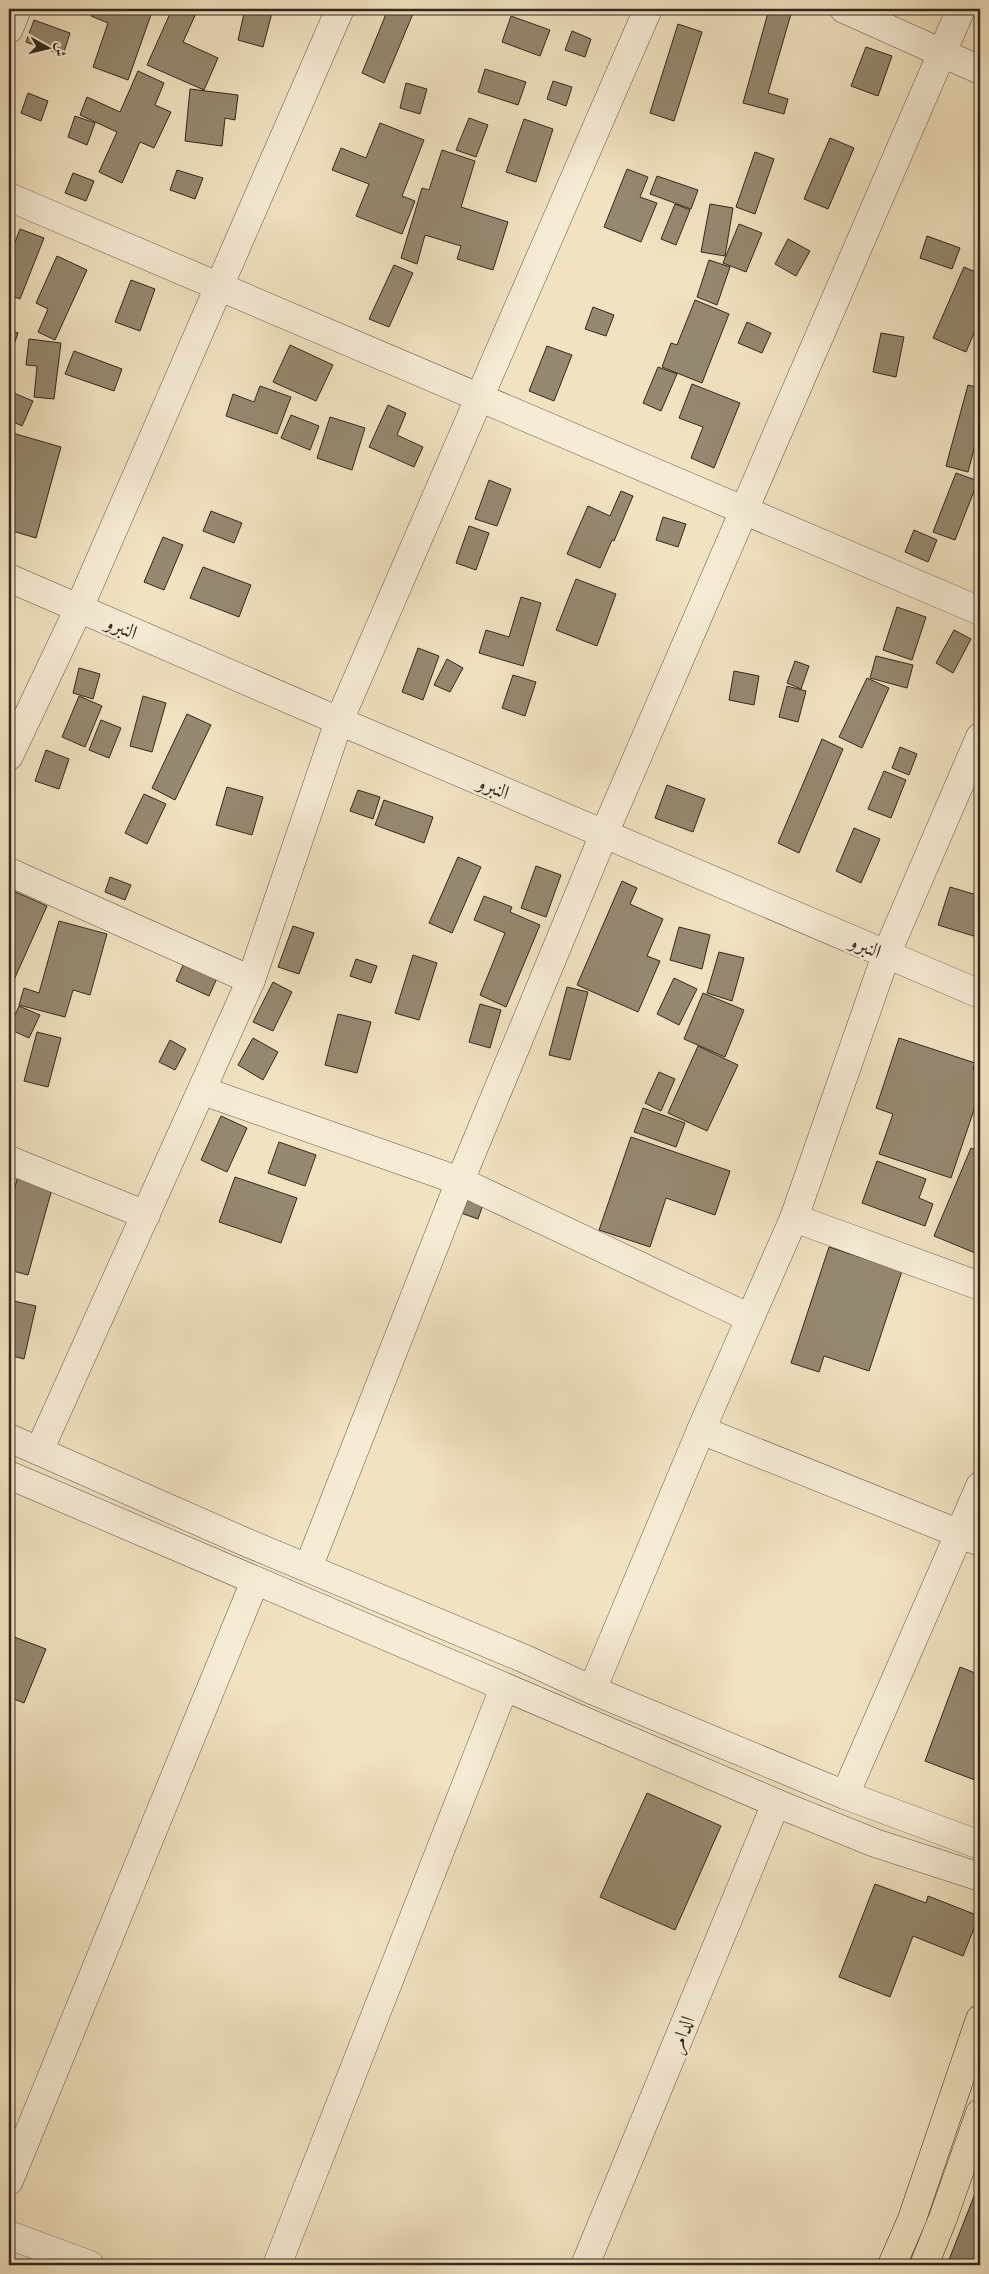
<svg xmlns="http://www.w3.org/2000/svg" width="989" height="2274" viewBox="0 0 989 2274" font-family="'Old Standard TT',Amiri,serif">
  <style>
    .building { fill: #958971; stroke: #31281c }
    .lines { fill: none; stroke-linecap: round; stroke-linejoin: round }
    .minor-casing { stroke: #615645; stroke-width: 29 }
    .major-casing { stroke: #31281c; stroke-width: 29 }
    .minor { stroke: #f6ecd6; stroke-width: 28 }
    .major { stroke: #f1e2c0; stroke-width: 28 }
    .labels { text-anchor: middle; stroke-width: 5; stroke-linejoin: round; paint-order: stroke }
    .street-label { font-size: 20px; fill: #31281c; stroke: #f6ecd6 }
  </style>
  <rect width="100%" height="100%" fill="#f1e2c0"/>
  <filter id="stains"><feTurbulence type="fractalNoise" baseFrequency=".004" numOctaves="4"/><feColorMatrix values="0 0 0 0 .2 0 0 0 0 .09 0 0 0 0 .02 0 0 0 .5 -.17"/></filter>
  <radialGradient id="worn" r=".72"><stop offset=".6" stop-color="#630" stop-opacity="0"/><stop offset="1" stop-color="#630" stop-opacity=".3"/></radialGradient>
  <!-- building -->
  <g class="building">
    <path d="M94,9H153L128,80L93,67L108,23L91,16Z"/>
    <path d="M172,9H198L183,42L218,58L204,90L147,65Z"/>
    <path d="M245,9H273L263,47L238,40Z"/>
    <path d="M388,9H415L384,83L362,73Z"/>
    <path d="M769,9L791,14L768,93L788,99L784,114L743,103Z"/>
    <path d="M511,16L550,30L540,56L502,42Z"/>
    <path d="M34,20L70,33L63,55L26,42Z"/>
    <path d="M678,24L702,32L674,121L650,113Z"/>
    <path d="M572,31L591,39L585,57L565,50Z"/>
    <path d="M866,47L892,56L878,96L851,86Z"/>
    <path d="M485,69L526,82L518,105L478,92Z"/>
    <path d="M138,71L164,83L155,105L171,112L154,148L140,142L122,183L99,172L117,132L80,115L87,97L120,112Z"/>
    <path d="M553,81L572,87L566,106L547,99Z"/>
    <path d="M406,83L427,89L420,114L400,108Z"/>
    <path d="M190,89L238,95L235,120L225,118L222,146L185,141Z"/>
    <path d="M28,93L48,101L41,121L21,113Z"/>
    <path d="M75,116L95,123L87,145L68,137Z"/>
    <path d="M469,118L488,125L476,157L456,150Z"/>
    <path d="M524,119L553,129L536,182L506,172Z"/>
    <path d="M380,123L424,140L402,196L415,201L402,234L356,216L369,184L332,170L341,148L366,158Z"/>
    <path d="M830,138L854,148L828,209L804,199Z"/>
    <path d="M442,150L475,161L461,207L508,222L493,270L457,259L461,246L425,235L417,264L401,258L422,188L429,190Z"/>
    <path d="M755,152L774,159L755,214L736,207Z"/>
    <path d="M627,169L648,177L640,197L657,203L641,242L604,227Z"/>
    <path d="M177,170L203,178L195,199L170,190Z"/>
    <path d="M73,173L94,181L86,201L65,193Z"/>
    <path d="M657,176L698,190L691,209L650,194Z"/>
    <path d="M675,204L690,210L676,245L661,239Z"/>
    <path d="M710,204L733,208L725,256L701,252Z"/>
    <path d="M739,224L762,233L746,272L723,263Z"/>
    <path d="M20,229L44,238L20,299L9,295V258Z"/>
    <path d="M927,236L960,248L952,269L920,258Z"/>
    <path d="M788,239L810,251L796,276L775,264Z"/>
    <path d="M57,256L87,270L55,340L38,332L48,309L36,303Z"/>
    <path d="M709,260L730,267L717,305L697,297Z"/>
    <path d="M394,265L413,273L389,327L369,319Z"/>
    <path d="M964,267L980,274V319L966,352L933,338Z"/>
    <path d="M131,280L155,289L140,331L115,322Z"/>
    <path d="M695,300L729,314L702,383L662,367L671,343L677,345Z"/>
    <path d="M593,307L614,315L606,336L585,329Z"/>
    <path d="M747,322L771,333L762,353L738,343Z"/>
    <path d="M9,330L18,333L9,359Z"/>
    <path d="M881,333L904,337L896,377L873,372Z"/>
    <path d="M29,339L61,343L54,399L34,397L37,366L26,365Z"/>
    <path d="M290,345L333,365L316,401L273,382Z"/>
    <path d="M547,346L572,355L554,401L529,391Z"/>
    <path d="M74,351L122,369L114,391L65,374Z"/>
    <path d="M658,367L677,374L661,411L643,403Z"/>
    <path d="M692,384L740,403L714,468L691,458L703,427L679,418Z"/>
    <path d="M968,385L980,388V426L968,472L946,466Z"/>
    <path d="M260,386L291,397L277,434L226,416L233,394L254,402Z"/>
    <path d="M9,391L33,401L22,426L9,420Z"/>
    <path d="M388,405L406,413L397,435L423,447L414,467L369,447Z"/>
    <path d="M291,415L319,426L310,450L281,438Z"/>
    <path d="M330,417L365,428L352,470L317,458Z"/>
    <path d="M9,432L61,447L36,538L9,530Z"/>
    <path d="M956,473L978,481L955,540L933,532Z"/>
    <path d="M489,480L511,489L497,526L475,519Z"/>
    <path d="M621,491L633,496L614,541L612,540L600,568L567,554L588,506L610,516Z"/>
    <path d="M211,511L242,523L234,543L203,531Z"/>
    <path d="M663,517L686,524L678,547L656,540Z"/>
    <path d="M469,526L489,533L476,570L456,563Z"/>
    <path d="M914,530L937,540L928,562L905,552Z"/>
    <path d="M163,537L183,545L164,590L144,582Z"/>
    <path d="M203,567L251,585L239,617L190,598Z"/>
    <path d="M576,579L616,594L597,646L556,630Z"/>
    <path d="M521,597L541,603L523,666L479,653L486,630L509,637Z"/>
    <path d="M897,607L926,617L912,660L883,650Z"/>
    <path d="M954,630L971,639L953,673L936,663Z"/>
    <path d="M418,648L439,656L423,700L402,692Z"/>
    <path d="M876,656L913,665L907,688L870,678Z"/>
    <path d="M447,659L463,668L450,692L434,685Z"/>
    <path d="M795,661L809,666L801,689L787,683Z"/>
    <path d="M79,668L100,674L93,699L73,693Z"/>
    <path d="M734,671L759,676L754,705L729,700Z"/>
    <path d="M513,675L536,682L525,716L502,708Z"/>
    <path d="M867,678L889,688L862,748L839,737Z"/>
    <path d="M787,686L806,691L798,722L779,717Z"/>
    <path d="M79,696L102,706L85,747L62,737Z"/>
    <path d="M143,696L166,703L152,752L130,746Z"/>
    <path d="M187,714L211,725L175,800L152,788Z"/>
    <path d="M101,720L121,728L109,758L89,750Z"/>
    <path d="M822,739L843,749L799,853L778,843Z"/>
    <path d="M900,747L917,754L909,775L892,768Z"/>
    <path d="M46,750L69,759L59,789L35,781Z"/>
    <path d="M884,771L906,780L891,818L868,809Z"/>
    <path d="M667,785L705,799L693,832L655,818Z"/>
    <path d="M227,787L263,797L252,835L216,825Z"/>
    <path d="M358,790L380,797L373,819L350,811Z"/>
    <path d="M144,794L166,804L147,844L125,833Z"/>
    <path d="M384,800L433,817L424,843L375,825Z"/>
    <path d="M854,828L880,839L861,883L836,871Z"/>
    <path d="M458,857L481,867L452,933L429,923Z"/>
    <path d="M536,866L561,875L546,917L521,908Z"/>
    <path d="M110,877L131,885L125,900L105,892Z"/>
    <path d="M622,881L637,888L630,904L663,919L647,956L660,961L638,1012L577,985Z"/>
    <path d="M950,887L980,896V938L938,925Z"/>
    <path d="M9,889L47,906L9,991Z"/>
    <path d="M484,896L512,907L510,912L540,925L506,1007L480,995L505,933L474,920Z"/>
    <path d="M59,921L107,934L90,995L73,990L65,1017L19,1005L24,988L39,993Z"/>
    <path d="M293,926L314,933L299,974L278,967Z"/>
    <path d="M679,927L710,935L702,969L670,960Z"/>
    <path d="M719,952L744,958L732,1001L707,993Z"/>
    <path d="M413,955L437,963L419,1020L395,1013Z"/>
    <path d="M356,959L377,966L371,983L350,976Z"/>
    <path d="M184,963L217,978L209,996L176,981Z"/>
    <path d="M674,978L697,989L679,1025L657,1014Z"/>
    <path d="M273,982L292,992L273,1031L253,1022Z"/>
    <path d="M567,987L588,992L570,1060L549,1055Z"/>
    <path d="M703,993L744,1010L725,1057L684,1039Z"/>
    <path d="M480,1004L501,1010L490,1048L469,1042Z"/>
    <path d="M19,1006L40,1015L29,1038L9,1029Z"/>
    <path d="M338,1014L371,1022L357,1073L325,1065Z"/>
    <path d="M37,1032L61,1038L48,1087L24,1081Z"/>
    <path d="M253,1038L278,1052L263,1080L238,1065Z"/>
    <path d="M899,1038L975,1063L973,1070L980,1073V1092L951,1178L879,1154L893,1114L876,1108Z"/>
    <path d="M170,1040L186,1049L175,1070L159,1062Z"/>
    <path d="M698,1046L738,1065L707,1131L668,1113Z"/>
    <path d="M659,1072L675,1079L661,1111L645,1103Z"/>
    <path d="M643,1108L685,1123L676,1147L634,1132Z"/>
    <path d="M221,1116L247,1128L227,1172L201,1160Z"/>
    <path d="M631,1137L730,1171L715,1215L666,1198L650,1247L599,1230Z"/>
    <path d="M279,1142L316,1155L305,1186L268,1173Z"/>
    <path d="M971,1148L980,1152V1255L934,1236Z"/>
    <path d="M877,1161L926,1179L919,1198L933,1204L925,1226L862,1203Z"/>
    <path d="M19,1172L54,1182L28,1275L9,1270V1210Z"/>
    <path d="M235,1177L297,1198L281,1243L219,1222Z"/>
    <path d="M465,1195L484,1202L478,1219L458,1212Z"/>
    <path d="M829,1247L902,1271L869,1371L824,1356L819,1372L791,1363Z"/>
    <path d="M9,1300L36,1306L24,1359L9,1355Z"/>
    <path d="M9,1635L46,1649L24,1703L9,1697Z"/>
    <path d="M960,1667L980,1675V1782L925,1761Z"/>
    <path d="M647,1793L721,1826L675,1930L600,1897Z"/>
    <path d="M875,1884L926,1903L928,1896L979,1916L963,1956L913,1936L890,1997L839,1977Z"/>
    <path d="M980,2181V2265H947Z"/>
  </g>
  <g class="lines">
    <!-- minor casing -->
    <g class="minor-casing">
      <g id="minor">
        <path d="M844,9L980,70"/>
        <path d="M9,29L17,9"/>
        <path d="M9,197L980,611"/>
        <path d="M9,578L339,721L980,994"/>
        <path d="M9,756L79,608L340,9"/>
        <path d="M9,872L251,980"/>
        <path d="M203,1091L460,1181L750,1318"/>
        <path d="M9,1160L146,1215"/>
        <path d="M794,1218L980,1286"/>
        <path d="M701,1430L980,1542"/>
        <path d="M9,1438L243,1541L525,1659L592,1690L845,1795L980,1845"/>
        <path d="M39,1451L251,980L339,721L648,9"/>
        <path d="M9,1475L776,1803L875,1843L980,1877"/>
        <path d="M308,1568L460,1181L604,834L961,9"/>
        <path d="M592,1690L701,1430L794,1218L886,955L980,737"/>
        <path d="M845,1795L980,1486"/>
        <path d="M9,2181L255,1581"/>
        <path d="M9,2235L90,2265"/>
        <path d="M277,2265L504,1688"/>
        <path d="M585,2265L776,1803"/>
      </g>
    </g>
    <!-- major casing -->
    <g class="major-casing">
      <g id="major">
        <path d="M892,2265L912,2219L980,2019"/>
        <path d="M924,2265L943,2218L980,2113"/>
      </g>
    </g>
    <!-- minor -->
    <use href="#minor" class="minor"/>
    <!-- major -->
    <use href="#major" class="major"/>
  </g>
  <g class="labels">
    <!-- street labels -->
    <g class="street-label">
      <text transform="translate(122 627) rotate(23)" y="7">النبرو</text>
      <text transform="translate(494 787) rotate(23)" y="7">النبرو</text>
      <text transform="translate(866 946) rotate(23)" y="7">النبرو</text>
      <text transform="translate(681 2034) rotate(-68)" y="7">الدامر</text>
    </g>
  </g>
  <!-- margin -->
  <rect width="989" height="2274" fill="none" stroke="#f1e2c0" stroke-width="30"/>
  <rect x="10" y="10" width="969" height="2254" fill="none" stroke="#31281c" stroke-width="2.5"/>
  <rect x="15" y="15" width="959" height="2244" fill="none" stroke="#31281c"/>
  <!-- north arrow -->
  <g transform="translate(48 48) rotate(98)" stroke="#f6ecd6" stroke-width="4" paint-order="stroke">
  <path d="M0-4L9 19L0 12L-9 19Z" fill="#31281c"/>
  <text y="-8" font-size="14" font-weight="bold" text-anchor="middle" fill="#31281c">ش</text>
  </g>
  <rect width="100%" height="100%" filter="url(#stains)"/>
  <rect width="100%" height="100%" fill="url(#worn)"/>
</svg>
